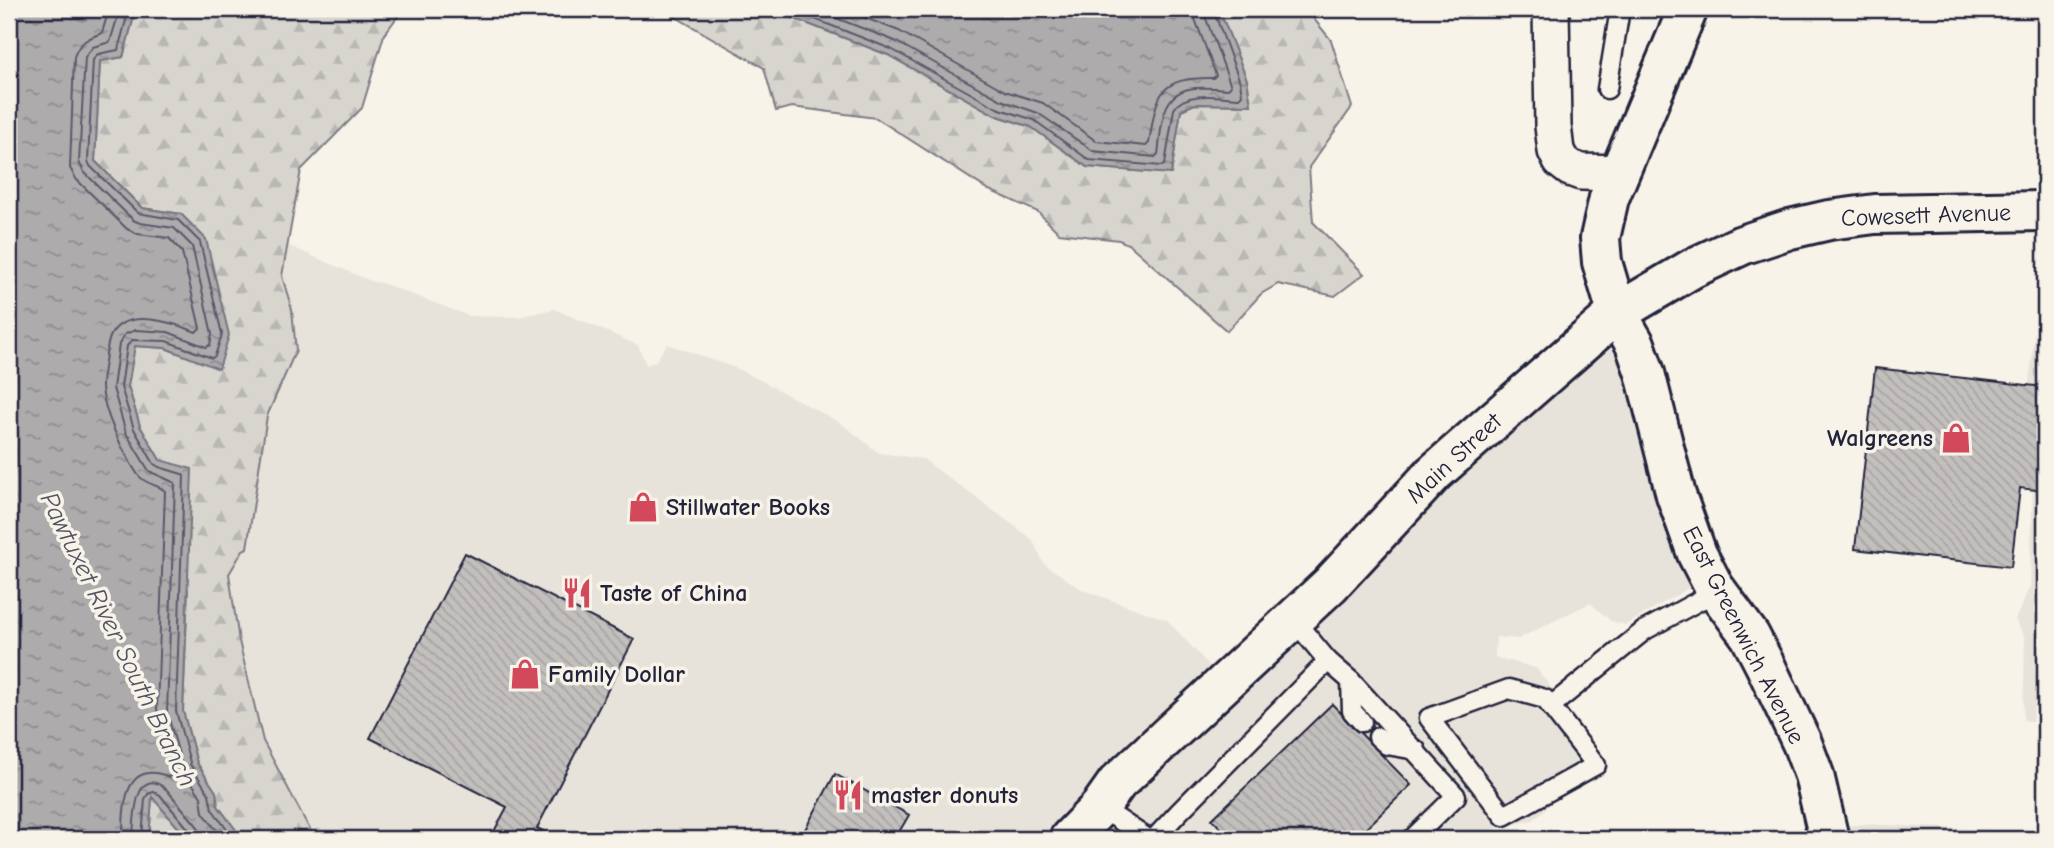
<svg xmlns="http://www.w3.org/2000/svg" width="2054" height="848" viewBox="0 0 2054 848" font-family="'Comic Neue',sans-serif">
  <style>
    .built { fill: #e7e3db }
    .forest { fill: url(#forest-firs); stroke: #7d7c85; stroke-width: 2 }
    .water { fill: url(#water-ripples); stroke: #76747f; stroke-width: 2 }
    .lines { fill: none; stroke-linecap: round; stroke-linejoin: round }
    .shore { stroke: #5a5969; stroke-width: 2 }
    .building { fill: url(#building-back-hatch); stroke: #22223b; stroke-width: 2 }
    .lane-casing { stroke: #22223b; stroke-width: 23 }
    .street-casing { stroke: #22223b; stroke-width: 40 }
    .secondary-casing { stroke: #22223b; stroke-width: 44 }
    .primary-casing { stroke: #22223b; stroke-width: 44 }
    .lane { stroke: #f7f3e8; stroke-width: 18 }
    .street { stroke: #f7f3e8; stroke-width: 35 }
    .secondary { stroke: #f7f3e8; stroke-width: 38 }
    .primary { stroke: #f7f3e8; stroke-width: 38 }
    .labels { text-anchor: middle; stroke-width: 7; stroke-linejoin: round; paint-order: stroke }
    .street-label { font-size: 24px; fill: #22223b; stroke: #f7f3e8 }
    .poi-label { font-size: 24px; font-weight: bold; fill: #22223b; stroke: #f7f3e8; text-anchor: start }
    .water-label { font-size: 26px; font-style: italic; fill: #535263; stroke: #f7f3e8 }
  </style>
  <defs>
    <pattern id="forest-firs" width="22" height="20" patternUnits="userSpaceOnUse" patternTransform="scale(1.75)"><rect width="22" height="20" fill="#d8d5cf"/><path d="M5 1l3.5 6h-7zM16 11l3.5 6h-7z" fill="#b9b7b3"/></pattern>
    <pattern id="water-ripples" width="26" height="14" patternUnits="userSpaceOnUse" patternTransform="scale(1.75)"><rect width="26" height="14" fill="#aeabad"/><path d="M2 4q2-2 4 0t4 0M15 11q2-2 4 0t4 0" fill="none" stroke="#8d8b8e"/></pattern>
    <pattern id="building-back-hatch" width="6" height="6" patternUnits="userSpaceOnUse" patternTransform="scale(1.75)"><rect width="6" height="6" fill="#c2bfbd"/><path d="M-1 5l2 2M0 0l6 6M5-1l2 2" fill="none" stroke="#a6a4a3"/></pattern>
  </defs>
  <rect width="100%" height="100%" fill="#f7f3e8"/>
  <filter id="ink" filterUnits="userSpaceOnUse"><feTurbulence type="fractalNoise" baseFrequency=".0143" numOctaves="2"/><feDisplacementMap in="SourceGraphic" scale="14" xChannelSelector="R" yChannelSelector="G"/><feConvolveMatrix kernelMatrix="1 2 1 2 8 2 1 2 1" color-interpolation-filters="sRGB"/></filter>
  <g filter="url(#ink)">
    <!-- built -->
    <g class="built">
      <path d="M2045,244V723L2023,720L2025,638L2015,620L2030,586L2033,478L2020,460Z"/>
      <path d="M287,245L373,282L382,283L469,316L518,317L554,309L638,345L646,365L655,362L667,344L739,369L841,423L879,453L923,459L1032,539L1044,564L1083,590L1167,620L1220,677L1571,334L1610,348L1617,356L1671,521L1702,580L1626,625L1611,621L1590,603L1518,639L1496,637L1495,657L1536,668L1599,750L1595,764L1533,820L1486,831L1478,839H315L263,741L239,641L229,574L243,550L247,548L267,416L296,350L292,310L282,276Z"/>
      <path d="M1863,824L2011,831L2045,836V839H1829V828Z"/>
    </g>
    <!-- forest -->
    <g class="forest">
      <path d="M136,9H403L384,35L362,108L301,170L282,276L292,310L296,350L267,416L247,548L243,550L229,574L239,641L263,741L315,839H236V830L218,806L216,792L197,763L183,711L188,590L160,460L140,426L128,386L134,346L165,348L218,368L181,214L142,208L95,161L100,61L123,57Z"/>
      <path d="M662,9H770L888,55L995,115L1031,127L1087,167L1171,174L1181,110L1195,104L1251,105L1247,80L1219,9H1306L1331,40L1352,107L1309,167L1313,222L1364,274L1335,296L1278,284L1261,294L1227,331L1130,245L1119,240L1059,233L1038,212L987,189L876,118L792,107L776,111L764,68Z"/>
      <path d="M152,796L188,839H149Z"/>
    </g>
    <!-- water -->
    <g class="water">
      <path d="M9,9H136L123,57L100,61L95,161L142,208L181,214L206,239L229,335L219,369L165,348L135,346L128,386L140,426L160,460L192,469L183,711L197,763L216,792L218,806L236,830V839H188L152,797L149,839H9Z"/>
      <path d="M770,9H1219L1247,80L1251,105L1195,104L1181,110L1171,174L1087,167L1031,127L995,115L888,55Z"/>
    </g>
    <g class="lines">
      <!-- shore -->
      <g class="shore">
        <path d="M109,9L102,33C88,38 79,42 74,57L70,168L76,179L127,229L138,234L169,238L182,252L200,328L196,332C177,324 143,313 123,323C110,329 108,342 106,354C105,365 102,376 102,386C103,412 124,454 138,475C146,485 157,484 165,491L157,710L173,774L169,777C123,758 123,809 123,839"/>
        <path d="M120,9L110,42L93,47L85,57L79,162L84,172L133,220L140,223L174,228L192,246L212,334L210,345L206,347L168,332L136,330L125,334L119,344L113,388L126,433L149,471L175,483L167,712L183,769L201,797L203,812L219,834V839"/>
        <path d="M129,9L118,50L98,54L93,60L88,161L90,166L138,213L178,220L200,242L222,334L215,356L212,358L166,341L132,340L127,346L121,387L134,429L154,464L159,467L182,474L184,476L176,711L191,766L209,794L212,809L228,831V839"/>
        <path d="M789,9L891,49L997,108L1034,120L1089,160L1162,166L1165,164L1174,109C1186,90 1220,97 1239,98L1242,95L1240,82L1213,9"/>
        <path d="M813,9L895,41L1001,100L1038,113L1093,151L1155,157L1158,154C1162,128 1159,91 1195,88C1206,87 1217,88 1228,89L1231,86L1205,16L1204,9"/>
        <path d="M842,9L899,31L1005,91L1043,103L1096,141L1146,146L1149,143C1157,95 1157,77 1213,78L1216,75L1195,19L1194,9"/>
        <path d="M133,839C134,822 134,761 167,790L198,827L201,839"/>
        <path d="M142,839L145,799L148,794L154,792L160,795L191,832L192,839"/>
      </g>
    </g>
    <!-- building -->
    <g class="building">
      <path d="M1875,368L2045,387V491L2020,488L2011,567L1855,549Z"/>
      <path d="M465,553L634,639L537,828L559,839H490L507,807L370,738Z"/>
      <path d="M1332,704L1411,785L1355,839H1231L1212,819Z"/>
      <path d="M835,774L909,815L895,839H810L802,835Z"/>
    </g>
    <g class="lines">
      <!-- lane casing -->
      <g class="lane-casing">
        <g id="lane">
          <path d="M1607,89L1620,9"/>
          <path d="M1293,619L1328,661L1351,681L1456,796L1412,839"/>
          <path d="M1351,681L1352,711L1362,722"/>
          <path d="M1509,689L1545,699L1596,765L1504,816L1429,718Z"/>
          <path d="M1551,706L1645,630L1717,591"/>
          <path d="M1378,737L1387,745L1416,750"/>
          <path d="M1100,807L1148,839"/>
          <path d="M1154,839L1179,812L1328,661"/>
        </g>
      </g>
      <!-- street casing -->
      <g class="street-casing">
        <path id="street" d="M1551,9L1553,126L1556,151L1561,161L1570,168L1581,172L1620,173"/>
      </g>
      <!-- secondary casing -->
      <g class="secondary-casing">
        <path id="secondary" d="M1688,9L1609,198L1600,238L1602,262L1617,313L1635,344L1645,373L1676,495L1697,554L1714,587L1750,636L1766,667L1802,743L1814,775L1829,839"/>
      </g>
      <!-- primary casing -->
      <g class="primary-casing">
        <path id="primary" d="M1069,839L1100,807L1117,783L1330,585L1434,473L1617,313L1693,268L1742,245L1790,229L1829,220L1875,214L2045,211"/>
      </g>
      <!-- lane -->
      <use href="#lane" class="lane"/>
      <!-- street -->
      <use href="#street" class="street"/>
      <!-- secondary -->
      <use href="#secondary" class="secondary"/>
      <!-- primary -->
      <use href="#primary" class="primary"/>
    </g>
  </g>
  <!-- icons -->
  <defs>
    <g id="shop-bare" transform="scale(2.415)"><path d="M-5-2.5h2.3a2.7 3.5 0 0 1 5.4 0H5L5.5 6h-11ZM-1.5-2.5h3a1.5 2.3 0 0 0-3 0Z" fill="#d1495b" stroke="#f7f3e8" stroke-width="2.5" paint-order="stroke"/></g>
    <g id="restaurant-bare" transform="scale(2.415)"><path d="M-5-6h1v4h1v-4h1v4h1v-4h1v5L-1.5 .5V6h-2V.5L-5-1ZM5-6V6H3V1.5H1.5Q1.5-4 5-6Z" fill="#d1495b" stroke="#f7f3e8" stroke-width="2.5" paint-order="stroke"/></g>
  </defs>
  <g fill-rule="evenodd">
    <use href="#shop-bare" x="1956" y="438"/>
    <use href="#shop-bare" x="643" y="507"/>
    <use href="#restaurant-bare" x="577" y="593"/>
    <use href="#shop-bare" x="525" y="674"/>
    <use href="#restaurant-bare" x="848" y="795"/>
  </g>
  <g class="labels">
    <!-- street labels -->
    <g class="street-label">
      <text transform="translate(1926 215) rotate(-2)" y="8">Cowesett Avenue</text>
      <text transform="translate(1454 458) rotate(-43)" y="8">Main Street</text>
      <text transform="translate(1744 635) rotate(63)" y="8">East Greenwich Avenue</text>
    </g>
    <!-- poi labels -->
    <g class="poi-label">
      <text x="1933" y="446" text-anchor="end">Walgreens</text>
      <text x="666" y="515">Stillwater Books</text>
      <text x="600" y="601">Taste of China</text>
      <text x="548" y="682">Family Dollar</text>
      <text x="871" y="803">master donuts</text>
    </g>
    <!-- water labels -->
    <g class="water-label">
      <text transform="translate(119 639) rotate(64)" y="9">Pawtuxet River South Branch</text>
    </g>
  </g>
  <!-- margin -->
  <rect width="2054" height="848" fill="none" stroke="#f7f3e8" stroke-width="35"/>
  <rect x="18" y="18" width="2019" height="813" fill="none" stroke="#22223b" stroke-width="2.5" filter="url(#ink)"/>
</svg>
